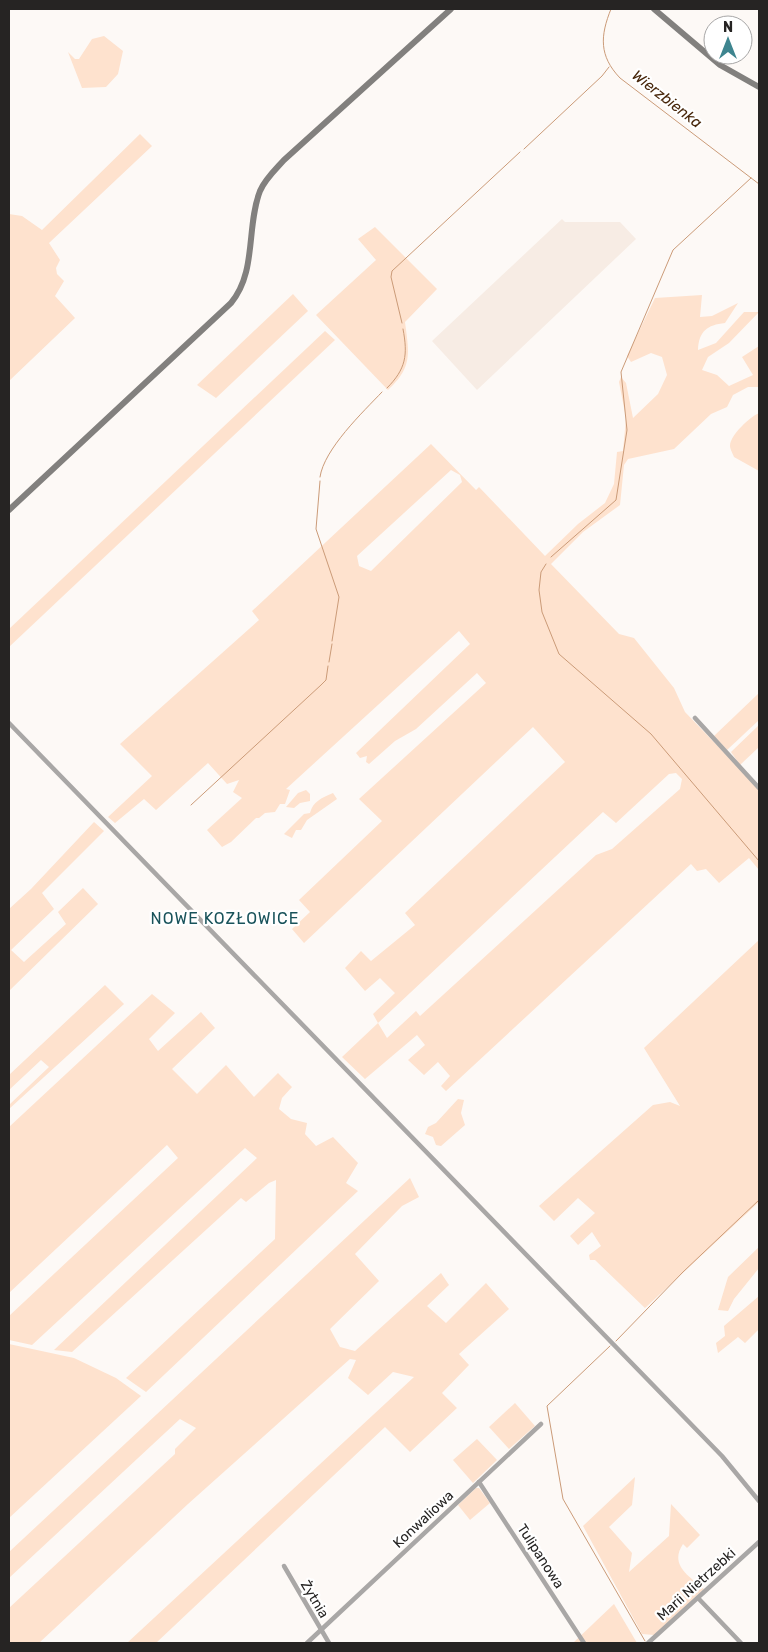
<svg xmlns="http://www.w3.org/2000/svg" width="768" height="1652" viewBox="0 0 768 1652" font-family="Rubik,sans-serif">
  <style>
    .built { fill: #f7ece4 }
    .green { fill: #fee2ce; fill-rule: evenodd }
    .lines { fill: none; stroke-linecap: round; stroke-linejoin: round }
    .stream { stroke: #cb9b78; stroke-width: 1 }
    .street { stroke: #a9a7a6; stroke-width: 4.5 }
    .secondary { stroke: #82807e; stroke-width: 6 }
    .labels { text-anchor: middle; stroke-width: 4.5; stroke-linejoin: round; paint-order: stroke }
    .street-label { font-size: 14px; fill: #262423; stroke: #fff }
    .water-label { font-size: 15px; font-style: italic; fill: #48270b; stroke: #fff }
    .quarter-label { font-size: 16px; letter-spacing: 1px; fill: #19535b; stroke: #fff }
  </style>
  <rect width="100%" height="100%" fill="#fdf9f6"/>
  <!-- built -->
  <path class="built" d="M562,219L565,222H620L636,239L477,390L432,341Z"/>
  <!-- green -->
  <g class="green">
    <path d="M104,36L123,51L118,74L106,87L82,88L68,52L75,59H79L92,39Z"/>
    <path d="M140,134L152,146L49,243L60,260L56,268L57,274L64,281L55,296L75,318L9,381V214L22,216L42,230Z"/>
    <path d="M375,227L437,289L405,322C409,353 413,367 388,390L316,315L376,260L358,239Z"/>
    <path d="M293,294L308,311L216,398L197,385Z"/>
    <path d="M702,295L700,317L712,316L738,303L725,323C707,325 699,331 698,350L716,343L744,312H759L729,343L708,357L702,370L717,375L729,386L753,375L742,357L759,346V387H748L733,395L727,407L711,414L674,449L628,459L624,465L620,505L583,532L551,564L619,634L634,638L674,688L685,712L759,789V870L749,858L719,883L706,869L697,871L691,864L446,1091L441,1086L450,1076L438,1062L424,1075L408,1060L425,1045L417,1035L365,1079L342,1057L378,1023L373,1014L395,993L380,978L365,991L345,968L361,951L371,961L415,925L405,913L565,762L533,727L304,943L292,929L310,912L299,900L382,821L359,799L486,683L477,673L416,729L395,741L369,764L366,762L367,756L360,758L356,753L470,644L459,631L286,789L290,790L285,804H280L275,812L265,813L259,818H256L231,842L222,847L207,830L242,798L233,792L239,780L227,784L208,763L156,810L144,799L115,823L108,817L152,776L120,744L259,620L252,611L431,444L476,490L479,487L545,556L578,524L605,503L614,484L617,452L623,451L626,418L619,382L621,377L626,383L633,418L658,394L667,375L662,357L651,353L631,362L627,356L655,298ZM451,470L460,475L462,482L371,571L359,566L357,556ZM676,773L682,779L680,789L612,849L596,855L420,1016L416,1011L387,1038L378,1023L603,812L616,823L669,774Z"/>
    <path d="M325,331L335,340L9,647V629Z"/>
    <path d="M759,413V471L734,457C733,454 730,449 730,446C730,435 750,417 759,413Z"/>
    <path d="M759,693V720L727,750L714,736Z"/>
    <path d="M759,725V747L740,765L731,752Z"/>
    <path d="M306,790L310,794V801L300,803L294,808L286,807L298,793Z"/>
    <path d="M333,793L337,799L307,820L301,830H296L292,838L284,834L304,814L310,813C313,801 322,798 333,793Z"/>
    <path d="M94,822L104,831L42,893L54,909L11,950L24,962L66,924L58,912L83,888L98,904L9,991V909L31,889Z"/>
    <path d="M759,940V1202L645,1308L595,1260H590L589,1255L601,1246L592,1232L578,1245L570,1236L595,1213L578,1198L554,1221L539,1206L653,1105L670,1102L680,1106L644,1048Z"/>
    <path d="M105,985L124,1004L9,1109V1105L49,1067L41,1060L9,1090V1075Z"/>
    <path d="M152,994L175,1013L149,1039L158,1051L201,1012L215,1028L172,1069L197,1094L226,1065L254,1097L278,1073L292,1087L282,1098L279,1109L291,1119L307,1123L305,1134L316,1146L333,1137L358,1163L346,1183L358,1191L146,1392L126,1378L275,1239L276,1180L269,1183L246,1202L241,1198L72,1352L54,1350L257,1158L245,1148L32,1345L9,1340V1316L178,1158L167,1145L9,1293V1127Z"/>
    <path d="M458,1099L464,1100L461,1113L465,1125L441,1146L436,1145L433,1137L425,1134L428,1127L436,1123Z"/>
    <path d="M410,1178L419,1197L402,1206L355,1254L379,1281L330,1329L340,1347L355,1351L441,1273L449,1285L427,1306L446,1323L486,1283L509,1309L459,1354L469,1365L442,1393L457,1408L410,1452L385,1427L156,1643H127L414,1377L393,1372L368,1395L348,1378L356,1360L350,1359L188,1504L39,1643H9V1608L175,1454V1449L196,1428L180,1419L9,1578V1552Z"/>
    <path d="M759,1247V1268L734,1299L728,1311L718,1310L728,1277Z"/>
    <path d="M759,1296V1329L745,1343L738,1337L718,1353L716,1343L725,1336L724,1326Z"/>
    <path d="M9,1344L74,1358L116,1378L141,1396L9,1518Z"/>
    <path d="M515,1403L535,1426L509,1449L489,1427Z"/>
    <path d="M477,1439L497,1460L473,1483L453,1460Z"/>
    <path d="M635,1477L632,1505L609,1527L632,1553L629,1572L669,1536L671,1504L700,1535L687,1548L683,1544C669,1565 689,1576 704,1589L654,1635L642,1634L583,1526Z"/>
    <path d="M476,1488H479L490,1503L470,1520L458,1505Z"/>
    <path d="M614,1604L637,1643H573Z"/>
  </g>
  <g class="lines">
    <!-- stream -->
    <g class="stream">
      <path d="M611,9C600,36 599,56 620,78L759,184"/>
      <path d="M524,149L602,76L609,67"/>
      <path d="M402,323L391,277L392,271L520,152"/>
      <path d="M387,388C406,369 408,355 403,329"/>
      <path d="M320,477C324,449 363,412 382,392"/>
      <path d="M320,481L316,529L339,597L332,641"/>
      <path d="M551,557L616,500L627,430L621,372L673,250L751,178"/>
      <path d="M546,564L541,572L539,590L542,612L559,654L651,734L759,861"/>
      <path d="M329,662L332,644"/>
      <path d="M191,805L321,685L326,680L328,666"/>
      <path d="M616,1341L683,1272L759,1200"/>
      <path d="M610,1346L547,1406L563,1499L645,1641"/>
    </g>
    <!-- street -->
    <g class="street">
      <path d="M695,718L759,788"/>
      <path d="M9,723L722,1456L759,1501"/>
      <path d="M479,1482L584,1643"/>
      <path d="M284,1566L329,1643"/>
      <path d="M698,1598L741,1643"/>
      <path d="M307,1643L541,1424"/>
      <path d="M648,1643L759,1542"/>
    </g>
    <!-- secondary -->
    <g class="secondary">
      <path d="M654,9L720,65L759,87"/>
      <path d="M9,510L231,303C257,272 246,227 260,191C265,179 275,170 284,160L451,9"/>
    </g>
  </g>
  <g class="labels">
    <!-- street labels -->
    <g class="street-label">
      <text transform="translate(423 1519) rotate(-43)" y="5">Konwaliowa</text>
      <text transform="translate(541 1556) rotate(57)" y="5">Tulipanowa</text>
      <text transform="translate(696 1584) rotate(-42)" y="5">Marii Nietrzebki</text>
      <text transform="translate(315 1599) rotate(59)" y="5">Żytnia</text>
    </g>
    <!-- water labels -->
    <g class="water-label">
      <text transform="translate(667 99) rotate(38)" y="5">Wierzbienka</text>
    </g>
    <!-- quarter labels -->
    <g class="quarter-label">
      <text x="225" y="924">NOWE KOZŁOWICE</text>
    </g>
  </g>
  <!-- border -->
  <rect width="768" height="1652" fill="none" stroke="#262423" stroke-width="20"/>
  <!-- north arrow -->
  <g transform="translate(728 40)"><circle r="24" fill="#ffffff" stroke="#a8a7a7"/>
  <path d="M0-4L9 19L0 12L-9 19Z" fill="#3e858f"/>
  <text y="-8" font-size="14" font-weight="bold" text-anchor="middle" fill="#262423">N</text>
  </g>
</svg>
